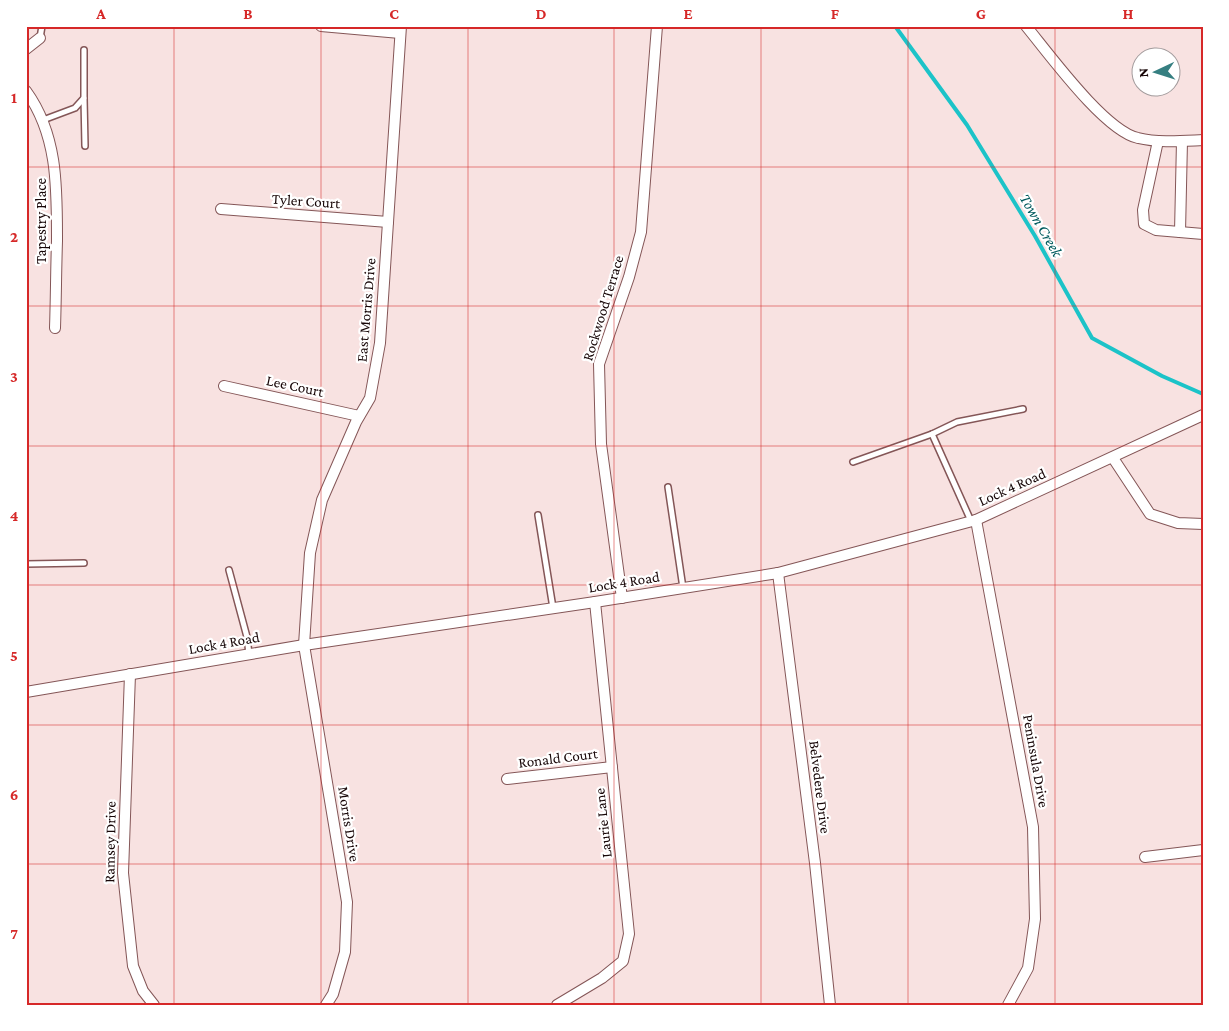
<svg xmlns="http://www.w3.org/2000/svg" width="1229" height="1031" viewBox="0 0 1229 1031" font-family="'Crimson Pro',serif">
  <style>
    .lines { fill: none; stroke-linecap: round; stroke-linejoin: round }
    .stream { stroke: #1cc3c8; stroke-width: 4 }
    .lane-casing { stroke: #845657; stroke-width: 8 }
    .street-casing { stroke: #845657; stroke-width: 12 }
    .lane { stroke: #fff; stroke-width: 5 }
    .street { stroke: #fff; stroke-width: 10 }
    .grid { fill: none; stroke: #d62828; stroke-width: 1; stroke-opacity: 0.55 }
    .labels { text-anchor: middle; stroke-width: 4.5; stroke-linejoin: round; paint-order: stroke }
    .street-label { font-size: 15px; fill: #170607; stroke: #fff }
    .water-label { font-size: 16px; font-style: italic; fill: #005a5d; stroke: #fff }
    .neatline { fill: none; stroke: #d62828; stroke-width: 2 }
    .grid-label { font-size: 16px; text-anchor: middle; font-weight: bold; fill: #d62828 }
  </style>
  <rect width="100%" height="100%" fill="#f8e2e1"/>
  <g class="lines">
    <!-- stream -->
    <path class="stream" d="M895,26L967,125L1035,236L1092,338L1162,376L1203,394"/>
    <!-- lane casing -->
    <g class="lane-casing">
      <g id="lane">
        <path d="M40,38L42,26"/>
        <path d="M84,98L85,146"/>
        <path d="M43,120L75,108L84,98V50"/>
        <path d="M932,434L971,521"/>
        <path d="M853,462L932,434L957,422L1023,409"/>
        <path d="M668,487L683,588"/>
        <path d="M538,515L553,608"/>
        <path d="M26,564L84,563"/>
        <path d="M229,570L247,637L249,654"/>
      </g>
    </g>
    <!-- street casing -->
    <g class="street-casing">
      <g id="street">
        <path d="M321,26L400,33"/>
        <path d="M1026,26C1049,54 1105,131 1138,138C1159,143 1181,141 1203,140"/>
        <path d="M26,49L40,38"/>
        <path d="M26,91C58,135 57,188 57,241C56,270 56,299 55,328"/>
        <path d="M1158,141L1143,210L1144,224L1156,230L1203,234"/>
        <path d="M221,209L388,222"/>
        <path d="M1180,232L1182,141"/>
        <path d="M224,386L359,416"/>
        <path d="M1113,458L1150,514L1178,523L1203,524"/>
        <path d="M976,520L1033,827L1035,919L1028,968L1008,1005"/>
        <path d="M778,573L815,863L830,1005"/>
        <path d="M622,598L601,444L599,364L629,277L641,232L657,26"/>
        <path d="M130,674L123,873L133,966L143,991L154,1005"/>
        <path d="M26,692L304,645L595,602L778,573L976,520L1203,415"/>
        <path d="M507,779L612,767"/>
        <path d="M1145,857L1203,850"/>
        <path d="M326,1005L333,994L345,952L347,902L304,645L310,553L322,500L356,422L370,398L380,343L401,26"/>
        <path d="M557,1005L602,978L623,961L629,934L595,602"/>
      </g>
    </g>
    <!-- lane -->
    <use href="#lane" class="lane"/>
    <!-- street -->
    <use href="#street" class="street"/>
  </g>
  <!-- grid -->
  <path class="grid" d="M174,26V1005M321,26V1005M468,26V1005M614,26V1005M761,26V1005M908,26V1005M1055,26V1005M26,167H1203M26,306H1203M26,446H1203M26,585H1203M26,725H1203M26,864H1203"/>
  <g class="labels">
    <!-- street labels -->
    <g class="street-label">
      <text transform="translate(306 201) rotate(4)" y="5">Tyler Court</text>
      <text transform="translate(41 221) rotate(-90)" y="5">Tapestry Place</text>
      <text transform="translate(603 308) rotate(-73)" y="5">Rockwood Terrace</text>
      <text transform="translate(366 310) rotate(-85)" y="5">East Morris Drive</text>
      <text transform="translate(295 386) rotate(12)" y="5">Lee Court</text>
      <text transform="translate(1012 487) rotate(-24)" y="5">Lock 4 Road</text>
      <text transform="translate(624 582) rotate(-9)" y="5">Lock 4 Road</text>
      <text transform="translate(224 643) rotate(-10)" y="5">Lock 4 Road</text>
      <text transform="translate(558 758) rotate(-7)" y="5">Ronald Court</text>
      <text transform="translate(1036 761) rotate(80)" y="5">Peninsula Drive</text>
      <text transform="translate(820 787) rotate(83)" y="5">Belvedere Drive</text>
      <text transform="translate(603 823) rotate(-96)" y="5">Laurie Lane</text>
      <text transform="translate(349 824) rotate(81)" y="5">Morris Drive</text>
      <text transform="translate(110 842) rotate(-89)" y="5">Ramsey Drive</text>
    </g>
    <!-- water labels -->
    <g class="water-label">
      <text transform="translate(1042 225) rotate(60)" y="6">Town Creek</text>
    </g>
  </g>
  <!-- border -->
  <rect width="1229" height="1031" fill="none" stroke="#ffffff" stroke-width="55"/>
  <!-- north arrow -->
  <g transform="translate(1156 72) rotate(266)"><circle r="24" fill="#ffffff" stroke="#a29b9c"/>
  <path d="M0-4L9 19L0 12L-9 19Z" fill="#367f81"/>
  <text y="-8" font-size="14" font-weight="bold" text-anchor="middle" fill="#170607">N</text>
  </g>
  <rect x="28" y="28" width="1174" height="976" class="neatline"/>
  <g class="grid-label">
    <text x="101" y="19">A</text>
    <text x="248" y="19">B</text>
    <text x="394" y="19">C</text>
    <text x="541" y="19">D</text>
    <text x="688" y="19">E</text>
    <text x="835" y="19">F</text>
    <text x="981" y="19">G</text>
    <text x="1128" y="19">H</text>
    <text x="14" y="103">1</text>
    <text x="14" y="242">2</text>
    <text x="14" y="382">3</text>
    <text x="14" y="521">4</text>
    <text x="14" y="661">5</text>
    <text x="14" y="800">6</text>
    <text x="14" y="939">7</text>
  </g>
</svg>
